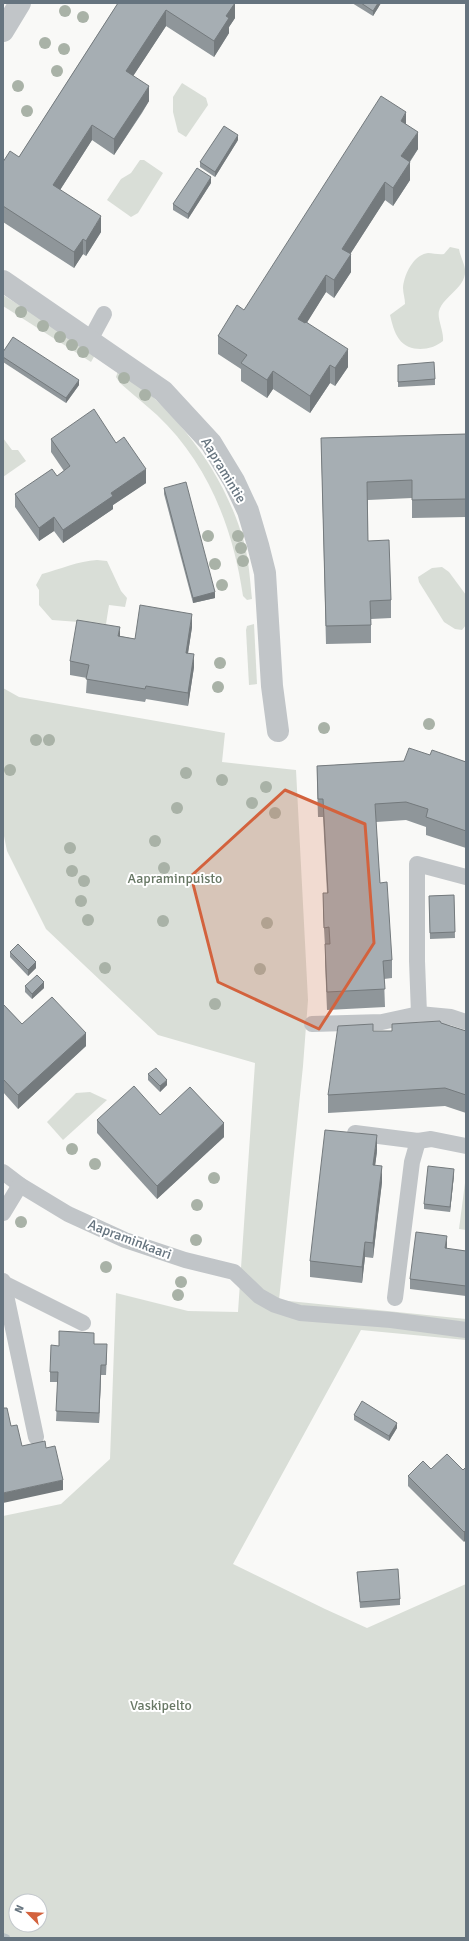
<svg xmlns="http://www.w3.org/2000/svg" width="469" height="1941" viewBox="0 0 469 1941" font-family="Signika,sans-serif">
  <style>
    .green { fill: #d9ded7; fill-rule: evenodd }
    .lines { fill: none; stroke-linecap: round; stroke-linejoin: round }
    .stream { stroke: #b8c2c6; stroke-width: 8 }
    .lane { stroke: #c1c5c8; stroke-width: 16 }
    .street { stroke: #c1c5c8; stroke-width: 22 }
    .tree { fill: #a9b2a7 }
    .wall { fill: #8f969a }
    .shaded-wall { fill: #747a7d }
    .building { fill: #a6aeb3; stroke: #747a7d }
    .marked { fill: #d3623d; fill-opacity: 0.2; stroke: #d3623d; stroke-width: 3; stroke-linejoin: round }
    .labels { text-anchor: middle; stroke-width: 4; stroke-linejoin: round; paint-order: stroke }
    .street-label { font-size: 14px; fill: #66747f; stroke: #fff }
    .park-label { font-size: 14px; fill: #687865; stroke: #fff }
  </style>
  <rect width="100%" height="100%" fill="#f9f9f7"/>
  <!-- green -->
  <g class="green">
    <path d="M182,83L206,98L208,105L186,137L178,132L173,112V97Z"/>
    <path d="M140,160H144L163,173L138,213L131,217L107,200L121,179L131,173Z"/>
    <path d="M450,247L459,249C460,256 464,262 465,269C467,288 444,295 439,311C437,319 444,331 443,341C431,351 409,353 399,339C394,332 392,323 390,315L405,304C405,298 403,293 403,288C404,275 413,255 428,253C433,253 439,255 444,254Z"/>
    <path d="M3,295L96,353L91,362L3,306Z"/>
    <path d="M119,368C177,412 224,471 244,542C249,561 250,580 252,599L247,600L243,596C233,528 208,463 157,415C145,404 132,394 120,383L116,377Z"/>
    <path d="M3,438L12,450H18L26,461L3,477Z"/>
    <path d="M97,560L107,561L121,591L127,598L125,607L109,605L106,624L52,620L39,605V590L36,585L42,574C61,569 78,561 97,560Z"/>
    <path d="M442,567L449,572L466,595V625L462,630L455,629L444,622L419,582L418,577L432,568Z"/>
    <path d="M254,624L257,684L249,685L246,630L247,626Z"/>
    <path d="M3,688L19,697L225,733L222,762L296,770L308,1000L303,1066L279,1300L466,1319V1340L361,1330L233,1564L325,1609L367,1628L466,1584V1938H3V1516L61,1504L110,1459L116,1293L188,1311L238,1312L255,1063L158,1035L46,929L7,851L3,831ZM16,1901H40V1925H16Z"/>
    <path d="M90,1092L107,1100L63,1140L47,1122L76,1093Z"/>
    <path d="M465,1183H466V1230L459,1229Z"/>
  </g>
  <g class="lines">
    <!-- stream -->
    <path class="stream" d="M3,1937L6,1938"/>
    <!-- lane -->
    <g class="lane">
      <path d="M90,340L104,314"/>
      <path d="M419,1014L417,961V864L466,877"/>
      <path d="M312,1024L382,1022L419,1014L451,1017L466,1022"/>
      <path d="M355,1133L418,1141L431,1139L466,1146"/>
      <path d="M3,1172L20,1185L68,1214L125,1240L185,1260L234,1272L259,1296L275,1305L300,1313L391,1320L466,1330"/>
      <path d="M3,1213L20,1185"/>
      <path d="M3,1281L36,1437"/>
      <path d="M3,1283L83,1323"/>
      <path d="M395,1298L412,1162L418,1141"/>
    </g>
    <!-- street -->
    <g class="street">
      <path d="M3,31L20,3"/>
      <path d="M3,281L163,391L211,443L234,481L248,511L258,545L265,573L272,686L278,731"/>
    </g>
  </g>
  <!-- trees -->
  <g class="tree">
    <circle cx="65" cy="11" r="6"/>
    <circle cx="83" cy="17" r="6"/>
    <circle cx="45" cy="43" r="6"/>
    <circle cx="64" cy="49" r="6"/>
    <circle cx="57" cy="71" r="6"/>
    <circle cx="18" cy="86" r="6"/>
    <circle cx="27" cy="111" r="6"/>
    <circle cx="21" cy="312" r="6"/>
    <circle cx="43" cy="326" r="6"/>
    <circle cx="60" cy="337" r="6"/>
    <circle cx="72" cy="345" r="6"/>
    <circle cx="83" cy="352" r="6"/>
    <circle cx="124" cy="378" r="6"/>
    <circle cx="145" cy="395" r="6"/>
    <circle cx="208" cy="536" r="6"/>
    <circle cx="238" cy="536" r="6"/>
    <circle cx="241" cy="548" r="6"/>
    <circle cx="243" cy="561" r="6"/>
    <circle cx="215" cy="564" r="6"/>
    <circle cx="222" cy="585" r="6"/>
    <circle cx="220" cy="663" r="6"/>
    <circle cx="218" cy="687" r="6"/>
    <circle cx="429" cy="724" r="6"/>
    <circle cx="324" cy="728" r="6"/>
    <circle cx="36" cy="740" r="6"/>
    <circle cx="49" cy="740" r="6"/>
    <circle cx="10" cy="770" r="6"/>
    <circle cx="186" cy="773" r="6"/>
    <circle cx="222" cy="780" r="6"/>
    <circle cx="266" cy="787" r="6"/>
    <circle cx="252" cy="803" r="6"/>
    <circle cx="177" cy="808" r="6"/>
    <circle cx="275" cy="813" r="6"/>
    <circle cx="155" cy="841" r="6"/>
    <circle cx="70" cy="848" r="6"/>
    <circle cx="164" cy="868" r="6"/>
    <circle cx="72" cy="871" r="6"/>
    <circle cx="194" cy="879" r="6"/>
    <circle cx="84" cy="881" r="6"/>
    <circle cx="81" cy="901" r="6"/>
    <circle cx="88" cy="920" r="6"/>
    <circle cx="163" cy="921" r="6"/>
    <circle cx="267" cy="923" r="6"/>
    <circle cx="105" cy="968" r="6"/>
    <circle cx="260" cy="969" r="6"/>
    <circle cx="215" cy="1004" r="6"/>
    <circle cx="72" cy="1149" r="6"/>
    <circle cx="95" cy="1164" r="6"/>
    <circle cx="214" cy="1178" r="6"/>
    <circle cx="197" cy="1205" r="6"/>
    <circle cx="21" cy="1222" r="6"/>
    <circle cx="196" cy="1240" r="6"/>
    <circle cx="106" cy="1267" r="6"/>
    <circle cx="181" cy="1282" r="6"/>
    <circle cx="178" cy="1295" r="6"/>
  </g>
  <!-- wall -->
  <g class="wall">
    <path d="M118,3H235V18L229,27V33L214,57L166,26L133,76L149,101L142,113L114,155L92,140L60,190L101,232L86,256L83,254L74,268L3,222V162L19,157Z"/>
    <path d="M352,3H381L373,16Z"/>
    <path d="M406,124L418,149L410,162V180L393,206L385,200L350,254L351,272L334,298L326,292L307,322L348,367L335,386L330,383L310,413L273,389L267,398L241,381V369L218,354V336L244,310Z"/>
    <path d="M238,140L215,177L200,167V162Z"/>
    <path d="M211,183L188,219L173,210V204Z"/>
    <path d="M3,352L79,385L66,403L3,362Z"/>
    <path d="M398,365L435,379V385L398,387Z"/>
    <path d="M466,434V517L412,518V498L368,500V541L391,600V618L371,619V643L326,644L321,438Z"/>
    <path d="M51,439L116,443L146,483L113,505V509L63,543L54,531L39,541L15,507V494L57,476L64,471L51,452Z"/>
    <path d="M164,488L215,598L193,603L164,494Z"/>
    <path d="M192,627L188,653L194,667L188,706L146,699L145,702L86,693L87,678L70,675V661L120,636L135,639Z"/>
    <path d="M430,755L466,762V848L426,835V827L406,820L376,822L380,883L392,960V978L384,979L385,1007L327,1010L325,962V946L323,911V893H327L323,817H318L317,784V766L404,761Z"/>
    <path d="M454,895L455,938L430,939L429,896Z"/>
    <path d="M10,952L36,968L28,976L10,957Z"/>
    <path d="M25,986L44,988L32,999L25,992Z"/>
    <path d="M3,1004L22,1024L86,1046L18,1109L3,1092Z"/>
    <path d="M441,1023L466,1031V1113L445,1106L328,1113V1095L373,1031H392Z"/>
    <path d="M148,1074L167,1085L160,1092L148,1080Z"/>
    <path d="M160,1115L224,1137L157,1199L97,1133V1120Z"/>
    <path d="M377,1151L375,1166L382,1182L377,1222L373,1258L365,1257L362,1283L310,1277V1261Z"/>
    <path d="M454,1175L450,1212L424,1209V1204Z"/>
    <path d="M447,1245V1249L466,1251V1296L410,1289V1279Z"/>
    <path d="M94,1344L107,1354L106,1375H101L99,1423L56,1421L58,1382H50V1372L59,1346Z"/>
    <path d="M354,1415L397,1428L389,1441L354,1420Z"/>
    <path d="M466,1467V1539L464,1542L408,1486V1476L463,1470Z"/>
    <path d="M357,1572L400,1599V1605L360,1608Z"/>
  </g>
  <!-- shaded-wall -->
  <g class="shaded-wall">
    <path d="M235,3V18L229,27V33L214,57V41L226,16Z"/>
    <path d="M378,3H381L373,16V11Z"/>
    <path d="M166,10V26L126,87V71Z"/>
    <path d="M149,86V101L114,155V139Z"/>
    <path d="M406,112V130L401,121Z"/>
    <path d="M92,125V140L53,201V185Z"/>
    <path d="M418,132V149L401,174V156Z"/>
    <path d="M238,135V140L215,177V172Z"/>
    <path d="M410,162V180L393,206V188Z"/>
    <path d="M211,177V183L188,219V214Z"/>
    <path d="M385,182V200L342,267V249Z"/>
    <path d="M101,216V232L86,256V241Z"/>
    <path d="M83,239V254L74,268V252Z"/>
    <path d="M351,254V272L334,298V280Z"/>
    <path d="M326,275V292L298,337V319Z"/>
    <path d="M348,349V367L335,386V368Z"/>
    <path d="M330,365V383L310,413V396Z"/>
    <path d="M273,371V389L267,398V380Z"/>
    <path d="M79,380V385L66,403V398Z"/>
    <path d="M146,469V483L113,505V509L63,543V530L111,493Z"/>
    <path d="M54,517V531L39,541V528Z"/>
    <path d="M215,592V598L193,603V598Z"/>
    <path d="M192,614V627L186,666V653Z"/>
    <path d="M120,627V641L118,636Z"/>
    <path d="M194,654V667L188,706V693Z"/>
    <path d="M36,962V968L28,976V970Z"/>
    <path d="M44,982V988L32,999V994Z"/>
    <path d="M86,1033V1046L18,1109V1095Z"/>
    <path d="M167,1080V1085L160,1092V1086Z"/>
    <path d="M224,1123V1137L157,1199V1186Z"/>
    <path d="M377,1135V1151L373,1181V1165Z"/>
    <path d="M382,1166V1182L373,1258V1243Z"/>
    <path d="M454,1169V1175L450,1212V1207Z"/>
    <path d="M447,1236V1245L445,1258V1248Z"/>
    <path d="M365,1242V1257L362,1283V1267Z"/>
    <path d="M101,1365V1375L99,1423V1413Z"/>
    <path d="M397,1423V1428L389,1441V1436Z"/>
    <path d="M63,1480V1490L3,1503V1493Z"/>
    <path d="M466,1530V1539L464,1542V1532Z"/>
  </g>
  <!-- building -->
  <g class="building">
    <path d="M118,3H235L226,16L229,18L214,41L166,10L126,71L149,86L142,97L114,139L92,125L53,185L101,216L86,241L83,239L74,252L3,206V162L10,151L19,157Z"/>
    <path d="M361,3H378L373,11Z"/>
    <path d="M381,96L406,112L401,121L418,132L401,156L410,162L393,188L385,182L342,249L351,254L334,280L326,275L298,319L305,323L306,322L348,349L335,368L330,365L310,396L273,371L267,380L241,363L247,355L218,336L237,305L244,310Z"/>
    <path d="M224,126L238,135L215,172L200,162Z"/>
    <path d="M197,168L211,177L188,214L173,204Z"/>
    <path d="M13,337L79,380L66,398L3,357V352Z"/>
    <path d="M434,362L435,379L398,382V365Z"/>
    <path d="M94,409L116,443L124,437L146,469L111,493L113,496L63,530L54,517L39,528L15,494L52,469L57,476L70,466L51,439Z"/>
    <path d="M466,434V499L412,500V480L367,482L368,541L389,540L391,600L370,601L371,625L326,626L321,438Z"/>
    <path d="M186,482L215,592L193,598L164,488Z"/>
    <path d="M140,605L192,614L186,653L194,654L188,693L146,686L145,689L86,679L89,665L70,661L77,620L120,627L118,636L135,639Z"/>
    <path d="M409,748L430,755L432,750L466,762V831L426,817L428,809L406,802L375,804L380,883L387,882L392,960L383,961L385,989L327,992L325,944H330L329,927L324,928L323,893H328L323,799H318L317,766L404,761Z"/>
    <path d="M454,895L455,932L430,933L429,896Z"/>
    <path d="M18,944L36,962L28,970L10,952Z"/>
    <path d="M37,975L44,982L32,994L25,986Z"/>
    <path d="M52,997L86,1033L18,1095L3,1079V1004L22,1024Z"/>
    <path d="M440,1021L441,1023L466,1031V1095L445,1088L328,1095L338,1026L373,1024V1031H392V1024Z"/>
    <path d="M156,1068L167,1080L160,1086L148,1074Z"/>
    <path d="M134,1086L160,1115L190,1087L224,1123L157,1186L97,1120Z"/>
    <path d="M325,1130L377,1135L373,1165L382,1166L377,1206L373,1243L365,1242L362,1267L310,1261Z"/>
    <path d="M428,1166L454,1169L450,1207L424,1204Z"/>
    <path d="M416,1232L447,1236L445,1248L466,1251V1286L410,1279Z"/>
    <path d="M59,1331L94,1333V1344H107L106,1365H101L99,1413L56,1411L58,1372H50L51,1345L59,1346Z"/>
    <path d="M362,1401L397,1423L389,1436L354,1415Z"/>
    <path d="M3,1408H7L11,1426L17,1425L22,1446L45,1441L46,1448L55,1446L63,1480L3,1493Z"/>
    <path d="M447,1454L463,1470L466,1467V1530L464,1532L408,1476L423,1461L431,1469Z"/>
    <path d="M398,1569L400,1599L360,1602L357,1572Z"/>
  </g>
  <!-- marked area -->
  <path class="marked" d="M285,790L365,824L374,943L319,1029L218,982L191,876Z"/>
  <g class="labels">
    <!-- street labels -->
    <g class="street-label">
      <text transform="translate(224 470) rotate(59)" y="5">Aapramintie</text>
      <text transform="translate(130 1239) rotate(21)" y="5">Aapraminkaari</text>
    </g>
    <!-- park labels -->
    <g class="park-label">
      <text x="175" y="883">Aapraminpuisto</text>
      <text x="161" y="1710">Vaskipelto</text>
    </g>
  </g>
  <!-- border -->
  <rect width="469" height="1941" fill="none" stroke="#66747f" stroke-width="8"/>
  <!-- north arrow -->
  <g transform="translate(28 1913) rotate(294)"><circle r="19" fill="#ffffff" stroke="#c2c7cc"/>
  <path d="M0-3L7 15L0 10L-7 15Z" fill="#d3623d"/>
  <text y="-6" font-size="11" font-weight="bold" text-anchor="middle" fill="#66747f">N</text>
  </g>
</svg>
